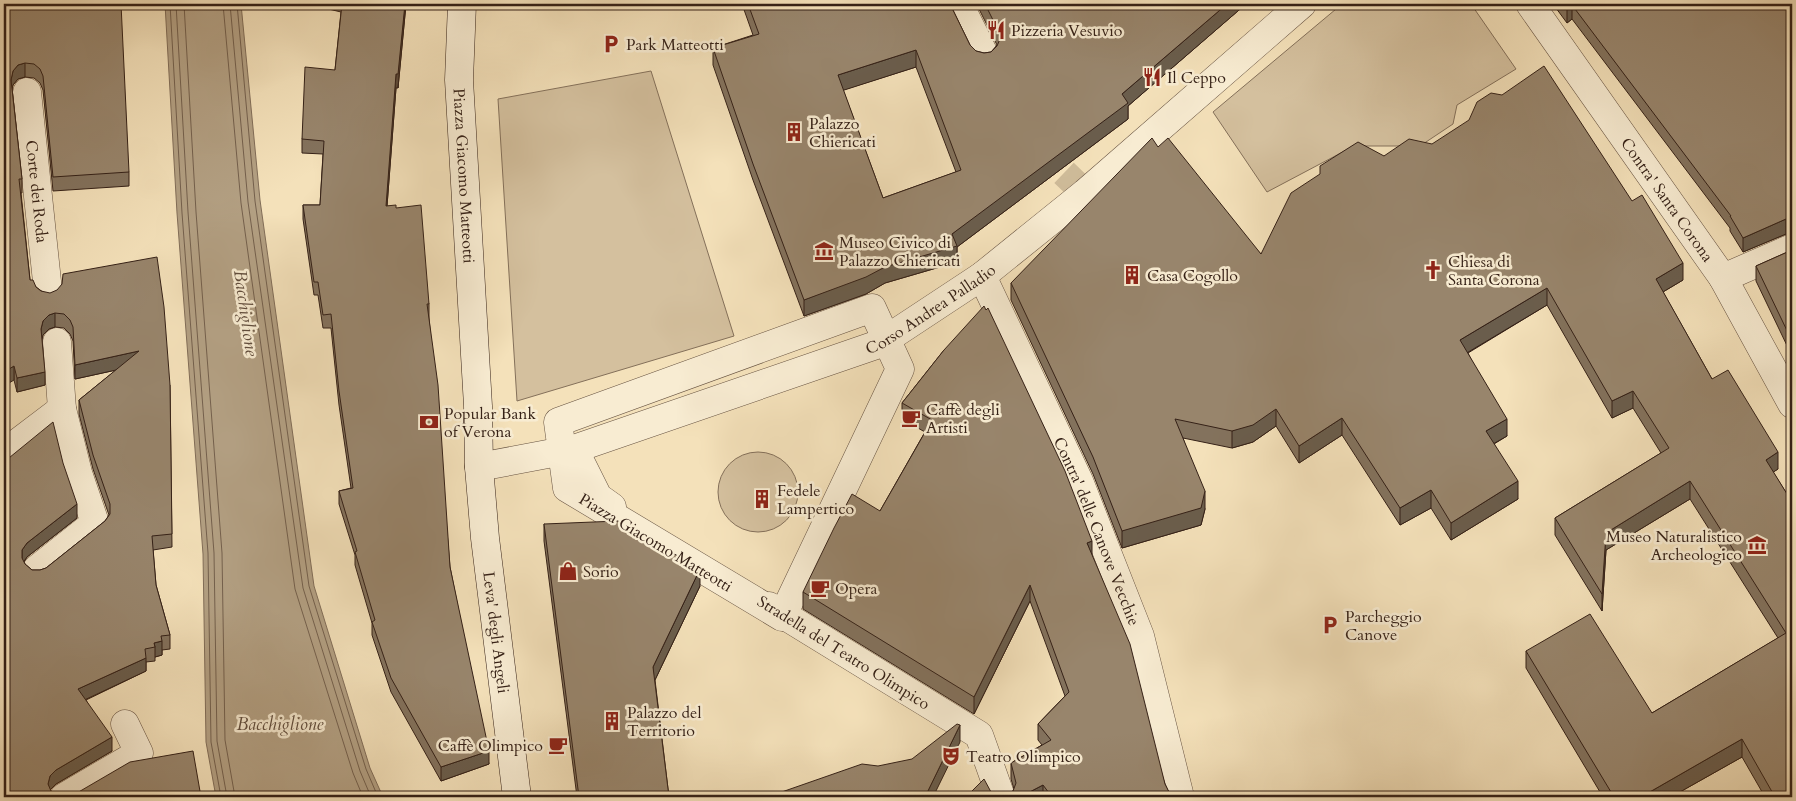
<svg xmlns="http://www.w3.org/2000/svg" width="1796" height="801" viewBox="0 0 1796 801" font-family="Cardo,serif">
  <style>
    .green { fill: #d4c09e; stroke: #84705a }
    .water { fill: #b3a083; stroke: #816d58 }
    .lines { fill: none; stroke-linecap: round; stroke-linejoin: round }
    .shore { stroke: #74604d; stroke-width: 1 }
    .street-tunnel { stroke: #cebb99; stroke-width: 28; stroke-dasharray: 28 14; stroke-linecap: butt }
    .street-casing { stroke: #655140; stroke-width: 29 }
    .secondary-casing { stroke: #352117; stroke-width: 29 }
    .street { stroke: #f8ecd2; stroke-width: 28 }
    .secondary { stroke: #f8ecd2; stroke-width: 28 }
    .wall { fill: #83725d; stroke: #352117; fill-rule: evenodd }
    .shaded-wall { fill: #6a5d4c; stroke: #352117 }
    .building { fill: #98856c; stroke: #352117; fill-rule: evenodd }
    .labels { text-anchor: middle; stroke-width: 5; stroke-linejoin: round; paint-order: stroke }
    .poi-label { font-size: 16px; fill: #352117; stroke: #f8ecd2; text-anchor: start }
    .street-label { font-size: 16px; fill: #352117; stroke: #f8ecd2 }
    .water-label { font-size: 18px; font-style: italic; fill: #614d3d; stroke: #f8ecd2 }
  </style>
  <rect width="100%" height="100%" fill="#f4e1ba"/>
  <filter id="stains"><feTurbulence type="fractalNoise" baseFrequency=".004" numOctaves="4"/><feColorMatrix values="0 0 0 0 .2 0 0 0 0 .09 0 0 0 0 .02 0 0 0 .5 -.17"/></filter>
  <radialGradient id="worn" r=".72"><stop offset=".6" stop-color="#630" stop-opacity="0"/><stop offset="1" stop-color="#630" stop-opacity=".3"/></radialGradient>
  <!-- green -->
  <g class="green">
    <path d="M1342,4H1471L1516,69L1457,105L1453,124L1420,146H1354L1267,192L1213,112Z"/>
    <path d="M651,71L734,336L517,401L498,99Z"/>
    <circle cx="758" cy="492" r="40"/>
  </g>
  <!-- water -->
  <path class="water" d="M165,4H241L260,200L314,586L370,768L383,797H216L206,742L203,554L177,213Z"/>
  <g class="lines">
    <!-- shore -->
    <g class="shore">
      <path d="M170,4L182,213L208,553L211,742L221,797"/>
      <path d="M176,4L188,212L214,553L217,741L227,797"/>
      <path d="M184,4L196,212L222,553L225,740L235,797"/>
      <path d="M223,4L241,203L295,589L353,773L363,797"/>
      <path d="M230,4L248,202L303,588L360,771L371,797"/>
      <path d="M237,4L255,201L309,586L366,769L378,797"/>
    </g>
    <!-- street-tunnel -->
    <path class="street-tunnel" d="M1038,140L1059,168L1085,193"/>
    <!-- street casing -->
    <g class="street-casing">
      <g id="street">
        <path id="s1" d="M1530,4L1723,278L1792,404"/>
        <path d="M965,16L984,54"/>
        <path id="s2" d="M27,92L48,291"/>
        <path id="s3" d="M982,276L1079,481L1140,636L1180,797"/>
        <path d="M1723,278L1792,248"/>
        <path d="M872,308L900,369L782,617L567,488L558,422Z"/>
        <path d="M57,342L62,409"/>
        <path d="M574,449L598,497L612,507"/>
        <path d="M4,453L62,409L78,473L95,523L37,569"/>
        <path id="s4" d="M479,467L574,449L879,344L982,276L1085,193L1302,4"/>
        <path d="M769,606L979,735L1001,797"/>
        <path d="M64,797L139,753L125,724"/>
      </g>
    </g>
    <!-- secondary casing -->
    <g class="secondary-casing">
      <g id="secondary">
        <path id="s5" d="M462,4L459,80L478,406L479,467L485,538L517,797"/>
      </g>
    </g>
    <!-- street -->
    <use href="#street" class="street"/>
    <!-- secondary -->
    <use href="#secondary" class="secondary"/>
  </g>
  <!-- wall -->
  <g class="wall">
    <path d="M4,4L129,172V186L53,191L43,90L40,83L34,78L25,77L18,79L13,85L12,88L22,179V193H21L30,280L36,287L170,385L172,547L153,550L156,585L170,635V649L162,650V655L155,657V661L146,662V671L86,700L112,751L56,784L50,790L56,796L59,797H4V462L77,518L27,557L24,562L25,564L32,570H40L46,568L105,521L109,515L93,469L79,414V400L116,370L75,379L73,341L70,334L64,328L55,327L49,329L43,335L42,339L45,385L17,392L14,380Z"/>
    <path d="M308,4H406L398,88H396L387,206L396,208L429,304V318L450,567L489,764L441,781L391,692L372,635V623L355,565V555L339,504V491L351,488L339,405L331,328H323L318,295H314L303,219V205H320L323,154L302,153V139L335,70L341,12Z"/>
    <path d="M742,4H956L952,8L970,45L976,51L984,53L991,52L997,45L979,9L974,4H1246L1128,106V119L957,247V262L885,283L866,294L804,316L753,180L713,65V48L753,35ZM916,67L956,172L883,198L843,90Z"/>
    <path d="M1553,4H1792V233L1786,234L1743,252L1730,231V228L1572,19L1567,23Z"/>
    <path d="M1158,147L1261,254L1384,156L1683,280L1663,292L1712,379L1778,469L1773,472L1792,502V797H1765L1742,757L1671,797H1603L1526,668V651L1652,713L1778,638L1690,499L1606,550L1602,611L1555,535V518L1661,453L1633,408L1612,418L1547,305L1468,353L1507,436L1494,444L1518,499L1451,540L1431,508L1400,525L1342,435L1299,463L1276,426L1253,442L1232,448L1183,438L1205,509L1201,525L1122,548L1093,474L1011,300V283Z"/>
    <path d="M1792,250V356L1756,281V266Z"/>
    <path d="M944,350L1092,556L1165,784L1171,797H966L991,792L998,796L1006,795L1013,791L1014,789L1011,779V763L1042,745L1038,740V724L1065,696L1030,601L974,714L803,609V592L880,511L925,432L902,419V403Z"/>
    <path d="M544,524L700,586L655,680L669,797H577L544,541Z"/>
  </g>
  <!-- shaded-wall -->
  <g class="shaded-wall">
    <path d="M405,4H406L398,88V74Z"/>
    <path d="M949,4H956L952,8Z"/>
    <path d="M1227,4H1246L1128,106V119L957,247V262L885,283L866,294L804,316V300L885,267L952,234L1122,94Z"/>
    <path d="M1572,5V19L1567,23V8Z"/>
    <path d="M916,50V67L838,92V75Z"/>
    <path d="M25,63V77L18,79L13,85L11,94V80L13,71L18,65Z"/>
    <path d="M396,74V88L386,219V206Z"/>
    <path d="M1786,219V234L1743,252V238Z"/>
    <path d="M1683,263V280L1656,296V279Z"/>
    <path d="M1547,288V305L1460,357V340Z"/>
    <path d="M55,313V327L49,329L43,335L41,343V329L43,321L49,315Z"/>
    <path d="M139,351V365L75,379V365Z"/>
    <path d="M14,366V380L4,386V372Z"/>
    <path d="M45,372V385L17,392V378Z"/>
    <path d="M1633,391V408L1612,418V401Z"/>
    <path d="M1276,409V426L1253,442L1232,448V431Z"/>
    <path d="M1342,418V435L1299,463V446Z"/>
    <path d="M1507,419V436L1486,448V431Z"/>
    <path d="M1778,452V469L1766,477V460Z"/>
    <path d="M1518,481V499L1451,540V523Z"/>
    <path d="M1690,481V499L1606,550L1602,611V594L1606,533Z"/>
    <path d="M1431,490V508L1400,525V508Z"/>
    <path d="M1205,491V509L1201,525L1122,548V531Z"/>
    <path d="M77,504V518L27,557L22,564V550L27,543Z"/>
    <path d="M1092,541V557L1087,543Z"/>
    <path d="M700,569V586L653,684V667Z"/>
    <path d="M1030,585V601L974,714V697Z"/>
    <path d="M162,641V655L155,657V647L154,643Z"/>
    <path d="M146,658V671L78,703V689Z"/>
    <path d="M960,725V742L933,797H925Z"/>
    <path d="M112,737V751L56,784L50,790L48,784L50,776L56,770Z"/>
    <path d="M1742,739V757L1671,797H1641Z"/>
    <path d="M489,751V764L441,781V767Z"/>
    <path d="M1043,785V797H1020Z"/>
  </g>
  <!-- building -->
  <g class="building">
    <path d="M4,4H121L129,172L53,177L43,76L40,69L34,64L25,63L18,65L13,71L11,80L22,179H19L30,280H33L36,287L41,291L50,293L57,290L62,284L63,274L157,257L164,307L170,385L172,534L152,536L156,585L170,635L161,636L162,641L154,643L155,647L145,649L146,658L78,689L112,737L56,770L50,776L48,784L51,791L56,796L59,797H11L4,790V462L53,422L63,463L77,504L27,543L22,550V558L25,564L32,570H40L46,568L105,521L110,514V504L93,455L79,400L139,351L75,365L73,327L70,320L64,314L55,313L49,315L43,321L41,329L45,372L17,378L14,366L4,372Z"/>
    <path d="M342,4H405L398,74H396L386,206L396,205V208L421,205L429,304H427L438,385L450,567L489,751L441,767L391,678L372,622L375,620L355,552L357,551L339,491L353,488L339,391L331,314L323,315L318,282H314L303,205H320L324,141L302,139L305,67L335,70Z"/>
    <path d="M748,4H950L970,45L976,51L984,53L991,52L997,46L1000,39L998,30L985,4H1227L1122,94L1128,103L952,234L957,246L885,267L866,277L804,300L753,164L713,48L759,34ZM916,50L961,170L883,198L838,75Z"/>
    <path d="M1564,4H1792V218L1786,219L1743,238L1730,216H1731L1572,5L1567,8Z"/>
    <path d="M1544,66L1632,201L1642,195L1683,263L1656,279L1712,379L1728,370L1778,452L1766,460L1792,502V797H1775L1742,739L1641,797H1614L1526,651L1590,614L1652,713L1786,633L1690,481L1606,533L1602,594L1555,518L1669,448L1633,391L1612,401L1547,288L1460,340L1507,419L1486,431L1518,481L1451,523L1431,490L1400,508L1342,418L1299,446L1276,409L1253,425L1232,431L1175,419L1205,491L1201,508L1122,531L1093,457L1011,283L1152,138L1158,147L1168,138L1261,254L1291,193L1320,174V166L1358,142L1384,156L1409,139L1432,144L1469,120L1477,102L1491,93L1502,95Z"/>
    <path d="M1792,250V341L1756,266Z"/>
    <path d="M984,306L986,310L988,308L1065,471L1092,541L1087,543L1130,644L1165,784L1169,792L1171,797H1052L1043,785L1020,797H966L984,779L991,792L998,796L1006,795L1013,791L1016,783L1011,763L1051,740L1038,724L1069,692L1030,585L974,697L803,592L834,528L852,494L880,511L932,420L902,403L944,350Z"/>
    <path d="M618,521L700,569L653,667L669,797H579L544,524Z"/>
    <path d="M957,724L960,725L925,797H777L776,794L862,764L878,766L912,759Z"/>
    <path d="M193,751L201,797H70L130,762Z"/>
  </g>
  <!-- icons -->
  <defs>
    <g id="restaurant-bare" transform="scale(1.5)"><path d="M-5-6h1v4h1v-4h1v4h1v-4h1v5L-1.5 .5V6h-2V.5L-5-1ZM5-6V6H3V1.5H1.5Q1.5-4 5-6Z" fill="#8f2418" stroke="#f8ecd2" stroke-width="2.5" paint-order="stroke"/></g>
    <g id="parking-bare" transform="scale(1.5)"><path d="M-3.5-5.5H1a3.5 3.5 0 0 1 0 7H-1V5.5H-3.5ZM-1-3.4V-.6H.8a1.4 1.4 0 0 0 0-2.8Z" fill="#8f2418" stroke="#f8ecd2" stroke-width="2.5" paint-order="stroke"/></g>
    <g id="building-bare" transform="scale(1.5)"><path d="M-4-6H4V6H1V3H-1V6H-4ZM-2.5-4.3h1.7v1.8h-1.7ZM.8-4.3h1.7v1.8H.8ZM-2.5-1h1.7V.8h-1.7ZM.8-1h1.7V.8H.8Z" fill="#8f2418" stroke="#f8ecd2" stroke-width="2.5" paint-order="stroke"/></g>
    <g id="museum-bare" transform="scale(1.5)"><path d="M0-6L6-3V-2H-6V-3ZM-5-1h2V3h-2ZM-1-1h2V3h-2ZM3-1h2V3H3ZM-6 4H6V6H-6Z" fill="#8f2418" stroke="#f8ecd2" stroke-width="2.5" paint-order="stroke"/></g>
    <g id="church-bare" transform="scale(1.5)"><path d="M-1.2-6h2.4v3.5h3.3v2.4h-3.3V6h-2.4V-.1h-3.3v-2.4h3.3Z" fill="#8f2418" stroke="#f8ecd2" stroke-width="2.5" paint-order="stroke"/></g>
    <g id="cafe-bare" transform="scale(1.5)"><path d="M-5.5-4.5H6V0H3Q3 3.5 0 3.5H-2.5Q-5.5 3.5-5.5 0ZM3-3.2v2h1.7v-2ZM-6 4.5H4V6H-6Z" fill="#8f2418" stroke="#f8ecd2" stroke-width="2.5" paint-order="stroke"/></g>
    <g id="bank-bare" transform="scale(1.5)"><path d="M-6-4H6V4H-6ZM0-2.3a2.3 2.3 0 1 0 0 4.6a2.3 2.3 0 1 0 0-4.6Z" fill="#8f2418" stroke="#f8ecd2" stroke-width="2.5" paint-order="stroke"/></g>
    <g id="shop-bare" transform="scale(1.5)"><path d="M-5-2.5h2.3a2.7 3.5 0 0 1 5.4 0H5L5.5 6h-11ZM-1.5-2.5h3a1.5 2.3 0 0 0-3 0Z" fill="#8f2418" stroke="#f8ecd2" stroke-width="2.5" paint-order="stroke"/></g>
    <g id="theatre-bare" transform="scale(1.5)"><path d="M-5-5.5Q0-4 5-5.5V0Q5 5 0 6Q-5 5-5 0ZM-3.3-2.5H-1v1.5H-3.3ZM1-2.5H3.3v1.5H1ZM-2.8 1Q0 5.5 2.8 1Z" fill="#8f2418" stroke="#f8ecd2" stroke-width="2.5" paint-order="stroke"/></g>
  </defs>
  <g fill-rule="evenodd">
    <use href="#restaurant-bare" x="996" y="30"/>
    <use href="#parking-bare" x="611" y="44"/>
    <use href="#restaurant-bare" x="1152" y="77"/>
    <use href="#building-bare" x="794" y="132"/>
    <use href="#museum-bare" x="824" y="251"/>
    <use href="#church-bare" x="1433" y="270"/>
    <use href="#building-bare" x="1132" y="275"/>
    <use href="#cafe-bare" x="911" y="418"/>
    <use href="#bank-bare" x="429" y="422"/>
    <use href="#building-bare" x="762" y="499"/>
    <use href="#museum-bare" x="1757" y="545"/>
    <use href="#shop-bare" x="568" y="571"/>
    <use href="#cafe-bare" x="820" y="588"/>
    <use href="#parking-bare" x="1330" y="625"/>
    <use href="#building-bare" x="612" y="721"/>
    <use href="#cafe-bare" x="558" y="745"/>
    <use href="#theatre-bare" x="951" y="756"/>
  </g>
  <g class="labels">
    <!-- poi labels -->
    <g class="poi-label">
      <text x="1011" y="36">Pizzeria Vesuvio</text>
      <text x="626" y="50">Park Matteotti</text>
      <text x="1167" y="83">Il Ceppo</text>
      <text x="809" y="129">Palazzo<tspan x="809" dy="18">Chiericati</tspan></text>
      <text x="839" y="248">Museo Civico di<tspan x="839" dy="18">Palazzo Chiericati</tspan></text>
      <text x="1448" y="267">Chiesa di<tspan x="1448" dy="18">Santa Corona</tspan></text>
      <text x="1147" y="281">Casa Cogollo</text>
      <text x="926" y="415">Caffè degli<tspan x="926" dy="18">Artisti</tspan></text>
      <text x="444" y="419">Popular Bank<tspan x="444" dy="18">of Verona</tspan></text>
      <text x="777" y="496">Fedele<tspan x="777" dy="18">Lampertico</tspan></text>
      <text x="1742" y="542" text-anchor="end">Museo Naturalistico<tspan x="1742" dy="18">Archeologico</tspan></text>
      <text x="583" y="577">Sorio</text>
      <text x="835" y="594">Opera</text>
      <text x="1345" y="622">Parcheggio<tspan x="1345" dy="18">Canove</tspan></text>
      <text x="627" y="718">Palazzo del<tspan x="627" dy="18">Territorio</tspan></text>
      <text x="543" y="751" text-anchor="end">Caffè Olimpico</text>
      <text x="966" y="762">Teatro Olimpico</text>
    </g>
    <!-- street labels -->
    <g class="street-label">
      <text dy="6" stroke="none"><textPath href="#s5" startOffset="172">Piazza Giacomo Matteotti</textPath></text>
      <text dy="6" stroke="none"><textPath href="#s2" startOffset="100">Corte dei Roda</textPath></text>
      <text dy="6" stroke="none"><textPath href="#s1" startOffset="239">Contra' Santa Corona</textPath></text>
      <text dy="6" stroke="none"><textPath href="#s4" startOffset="481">Corso Andrea Palladio</textPath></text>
      <text dy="6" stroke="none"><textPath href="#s3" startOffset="280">Contra' delle Canove Vecchie</textPath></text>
      <text transform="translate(656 542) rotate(31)" y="6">Piazza Giacomo Matteotti</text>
      <text dy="6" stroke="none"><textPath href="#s5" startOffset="630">Leva' degli Angeli</textPath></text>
      <text transform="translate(844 652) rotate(32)" y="6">Stradella del Teatro Olimpico</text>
    </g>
    <!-- water labels -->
    <g class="water-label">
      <text transform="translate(246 313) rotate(82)" y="6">Bacchiglione</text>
      <text x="280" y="730">Bacchiglione</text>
    </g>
  </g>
  <!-- margin -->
  <rect width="1796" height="801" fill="none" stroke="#f4e1ba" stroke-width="20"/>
  <rect x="5" y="5" width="1786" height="791" fill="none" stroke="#352117" stroke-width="2.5"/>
  <rect x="10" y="10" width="1776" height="781" fill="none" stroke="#352117"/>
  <rect width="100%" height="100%" filter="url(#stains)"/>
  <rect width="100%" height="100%" fill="url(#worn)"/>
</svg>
